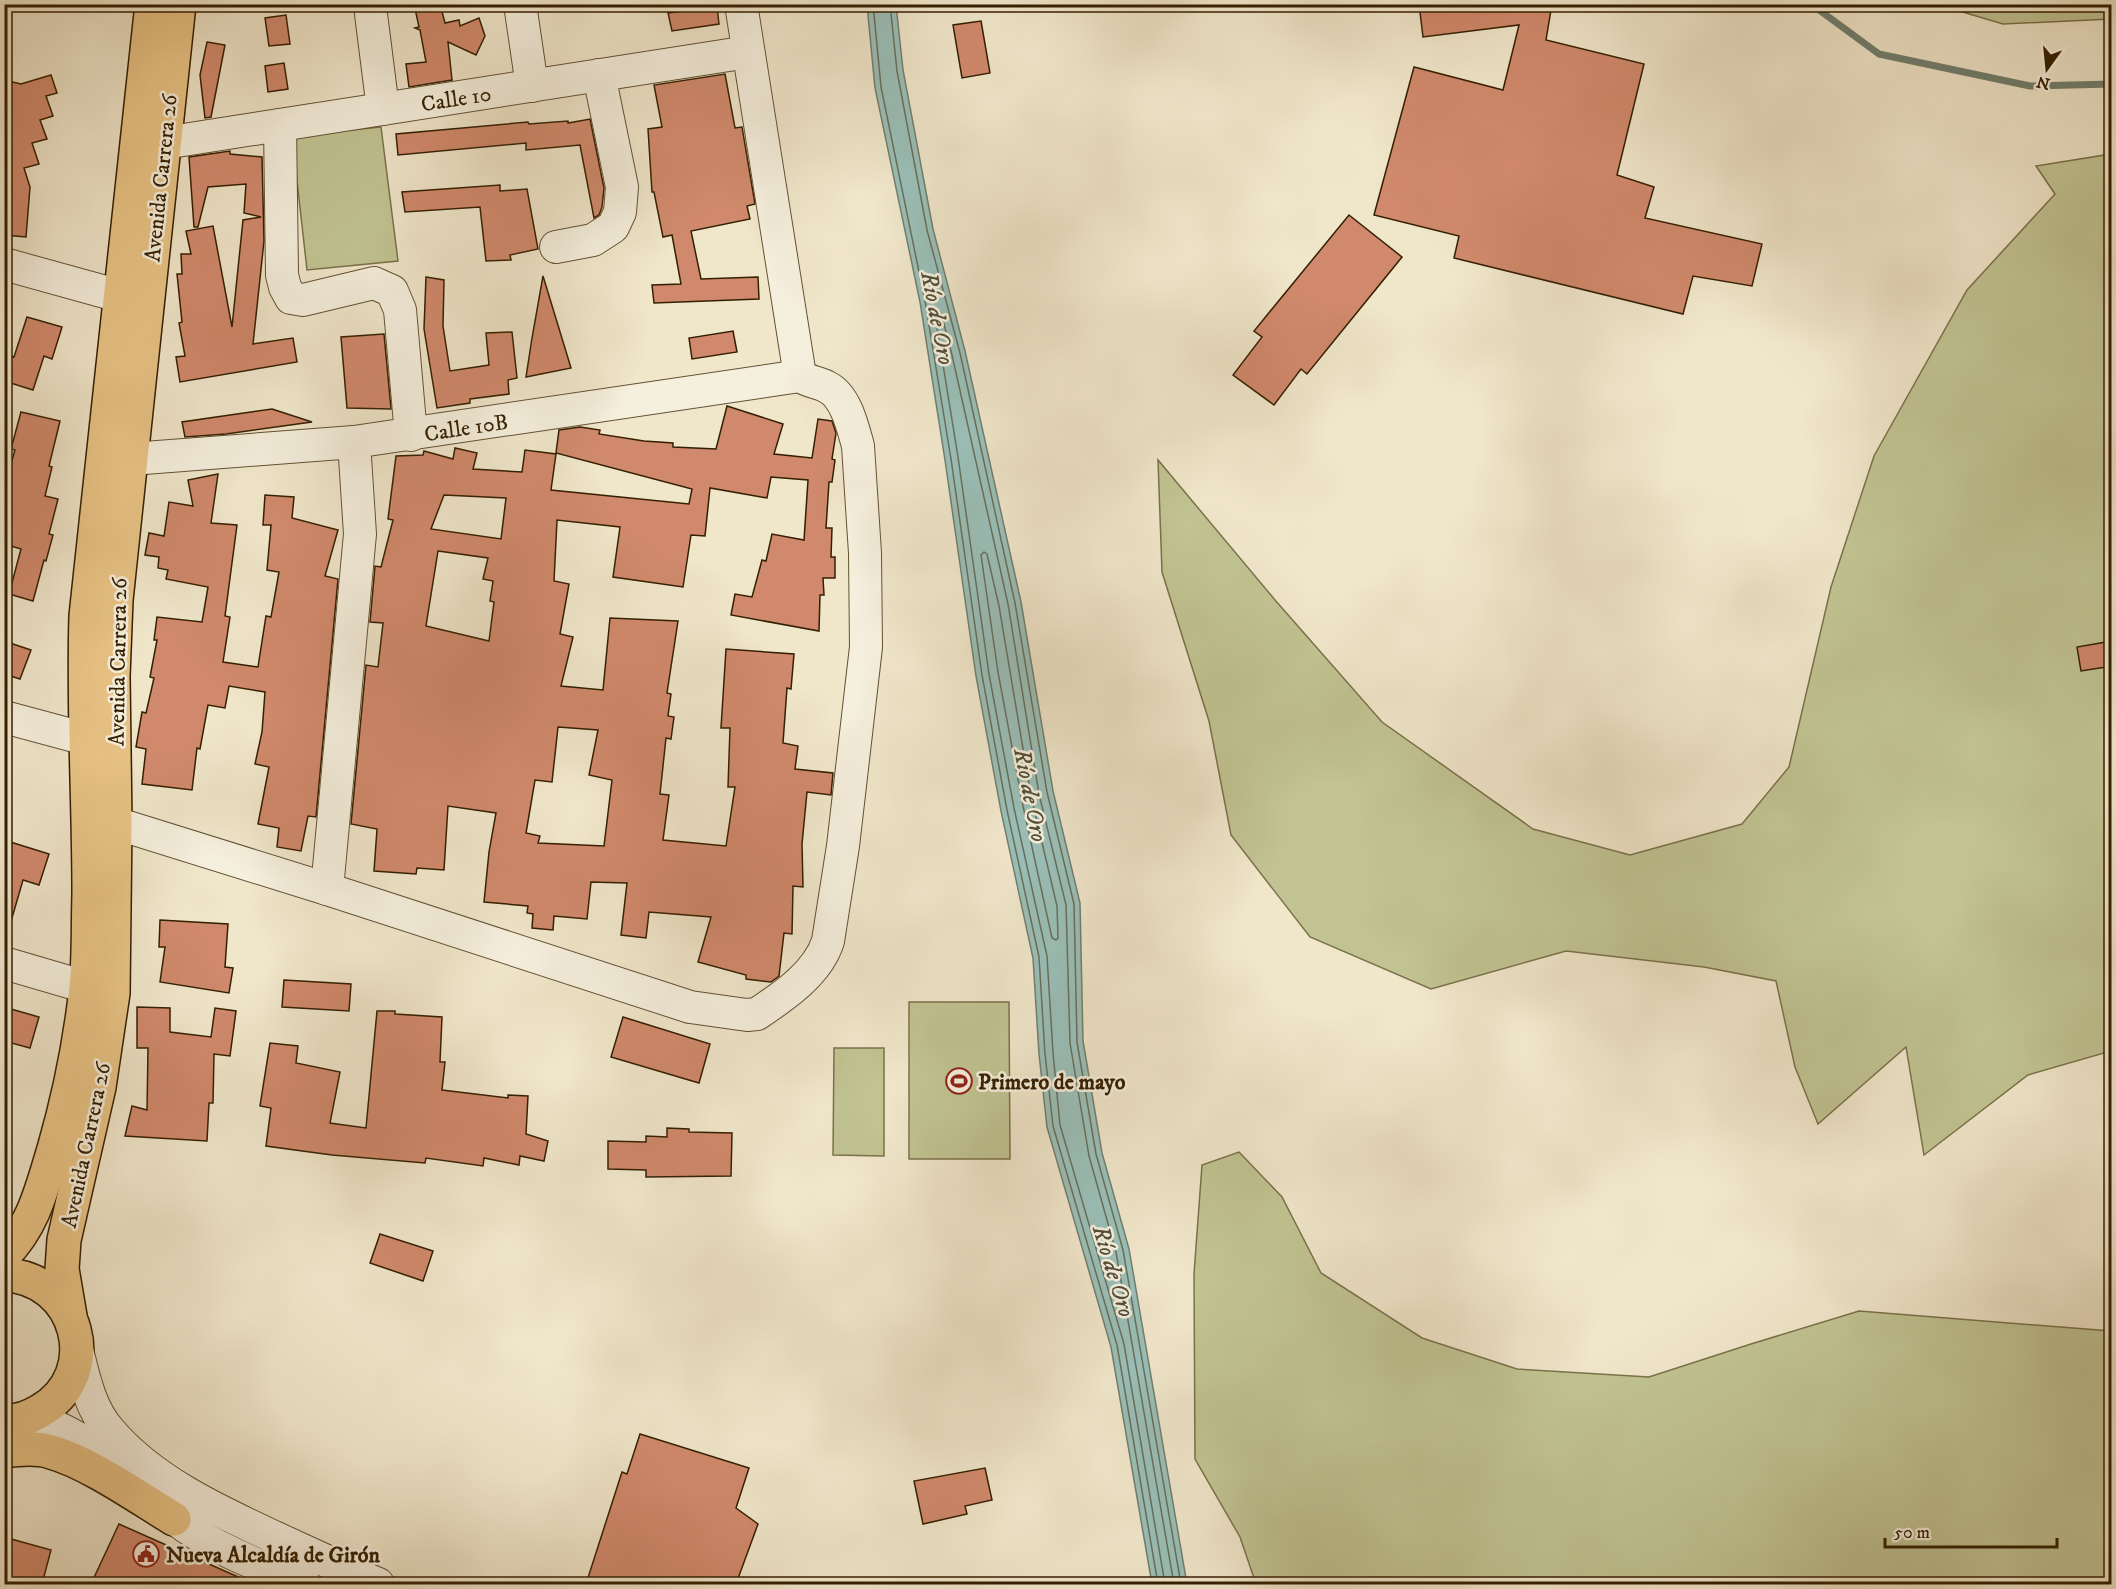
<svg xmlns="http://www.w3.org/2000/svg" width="2116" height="1589" viewBox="0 0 2116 1589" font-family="'IM FELL DW Pica',serif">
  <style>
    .green { fill: #c1c392; stroke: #7a714a; stroke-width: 1.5 }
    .water { fill: #9abfb8; stroke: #717f6f; stroke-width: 1.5 }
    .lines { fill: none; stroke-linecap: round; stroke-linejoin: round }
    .shore { stroke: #676f5c; stroke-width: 1.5 }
    .stream { stroke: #717f6f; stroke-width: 7 }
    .building { fill: #d0896c; stroke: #341f01; stroke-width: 1.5; fill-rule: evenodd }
    .minor-casing { stroke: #635133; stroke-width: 34 }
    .major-casing { stroke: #341f01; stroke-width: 36 }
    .minor { stroke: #f5efdd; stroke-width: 32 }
    .major { stroke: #e8c385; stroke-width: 33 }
    .labels { text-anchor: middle; stroke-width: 5; stroke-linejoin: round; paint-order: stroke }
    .street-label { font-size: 22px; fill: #341f01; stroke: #f5efdd }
    .poi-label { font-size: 22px; font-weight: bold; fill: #341f01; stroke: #f5efdd; text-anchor: start }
    .water-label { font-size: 24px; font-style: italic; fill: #534f38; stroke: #f5efdd }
  </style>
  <rect width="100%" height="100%" fill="#f0e6ca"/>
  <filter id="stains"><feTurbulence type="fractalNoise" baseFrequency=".00333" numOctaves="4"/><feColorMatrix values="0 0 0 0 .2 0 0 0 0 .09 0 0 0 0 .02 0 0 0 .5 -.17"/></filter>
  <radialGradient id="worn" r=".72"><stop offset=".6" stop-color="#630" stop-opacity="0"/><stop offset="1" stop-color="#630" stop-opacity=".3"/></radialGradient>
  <!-- green -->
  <g class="green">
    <path d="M1939,5H2111V19L2003,24Z"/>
    <path d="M381,127L398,261L307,270L292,136Z"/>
    <path d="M2111,154V1051L2028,1075L1924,1155L1906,1047L1818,1124L1795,1067L1776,981L1704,967L1566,951L1431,989L1310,937L1231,835L1209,721L1162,572L1158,460L1275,600L1382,722L1533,829L1630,855L1742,824L1789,767L1831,587L1874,456L1967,290L2055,194L2036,166Z"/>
    <path d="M909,1002H1009L1010,1159H909Z"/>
    <path d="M834,1048H884V1156L833,1155Z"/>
    <path d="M1239,1152L1282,1197L1321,1273L1422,1338L1517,1369L1649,1377L1751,1344L1859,1311L2111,1331V1584H1256L1240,1537L1195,1459L1194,1274L1202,1165Z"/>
  </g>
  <!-- water -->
  <path class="water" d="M867,5H896L903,70L933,229L965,351L1021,602L1053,791L1080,903L1083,1041L1102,1153L1129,1249L1187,1584H1152L1111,1347L1047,1127L1039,1054L1033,958L1001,811L976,676L945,460L920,302L875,88Z"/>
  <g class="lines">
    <!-- shore -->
    <g class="shore">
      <path d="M873,4L881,87L925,301L951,459L982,675L1007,810L1039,957L1045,1054L1053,1126L1117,1345L1158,1584"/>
      <path d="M890,4L897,71L927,230L960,353L1015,603L1047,792L1074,904L1077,1042L1096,1154L1123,1250L1181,1584"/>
      <path d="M984,552L987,554L999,606L1031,796L1057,906L1058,938L1056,940L1052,938L1023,806L998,672L981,555Z"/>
      <path d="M1165,1584L1124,1344L1060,1125L1053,1053L1047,956L1014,808L989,674L958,457L935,315L938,311L941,313L952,355L1008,604L1039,794L1066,905L1070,1043L1089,1156L1116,1252L1174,1584"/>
    </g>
    <!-- stream -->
    <path class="stream" d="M1811,4L1879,54L2030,86L2112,84"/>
  </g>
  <!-- building -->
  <g class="building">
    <path d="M414,4H440L445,23L459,20L460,26L479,18L485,36L476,55L448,42L452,80L409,87L406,64L426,62L420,30L415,28L419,27Z"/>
    <path d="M1419,4H1552L1546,40L1644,64L1617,175L1654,187L1645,218L1762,244L1752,286L1693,276L1683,314L1454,258L1459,236L1374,215L1414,67L1503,90L1519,25L1423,37Z"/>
    <path d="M717,7L719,24L672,31L668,13Z"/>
    <path d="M286,15L290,44L269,46L265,18Z"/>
    <path d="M981,21L990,73L962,78L953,25Z"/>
    <path d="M207,42L225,45L211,117L205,118L200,75Z"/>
    <path d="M284,63L288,89L268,92L265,66Z"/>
    <path d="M725,74L735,128L742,127L755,204L747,206L750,219L691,231L701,279L758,277L759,299L654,303L652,285L681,284L672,235L663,237L654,192H652L648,129L662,127L654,85Z"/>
    <path d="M51,75L57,93L46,96L53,116L40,120L47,139L32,143L39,164L24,168L30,187L26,237L4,235V80L21,84Z"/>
    <path d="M590,119L604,188L602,207L599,215L594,218L580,145L526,150V143L398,155L396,134L528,122L529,124L568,121V123Z"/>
    <path d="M230,151V154L262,157L264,241L253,344L293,338L297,362L180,382L176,357L185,356L179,323L182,322L177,274H182L181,254H191L186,231L213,226L232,327L243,220L261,217L244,213L246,184L208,187L198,227H194L189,157Z"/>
    <path d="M500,185V191L527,189L538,249L510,255L511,260L486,261L480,207L405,212L402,192Z"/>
    <path d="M1349,215L1402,257L1307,374L1301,369L1274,405L1233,375L1262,337L1254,331Z"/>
    <path d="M543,276L571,368L526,377L532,338Z"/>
    <path d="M426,277L444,280L443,326L450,371L489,365L486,333L512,332L517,378L508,380L509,394L470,399V403L437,408L424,329Z"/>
    <path d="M27,317L62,327L52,359L44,356L33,390L4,381V354L14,357Z"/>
    <path d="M733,331L737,352L692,359L689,338Z"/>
    <path d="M384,334L391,409L347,408L341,337Z"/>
    <path d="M727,406L783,424L774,454L812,458L818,419L832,421L836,433L832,459L835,460L832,482H829L826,528H832L831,557H835V578H823L824,595H820L819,631L731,615L735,594L752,597L762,560L766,561L772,534L804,540L808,480L771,477L767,498L710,488L705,536L691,535L683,587L613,577L620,527L557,520L554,581L569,584L560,634L573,637L561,686L603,690L610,618L678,621L667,693L671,694L668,716L674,717L671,739L666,738L660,794L669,795L663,840L726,846L735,787H728L730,728H721L726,649L794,654L791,689L787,688L783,743L798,746L795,769L833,773L831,795L807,792L802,844L803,887L793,886L792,934L784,933L779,976L771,982L746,979V975L698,962L711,917L649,912L646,938L621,935L627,883L591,882L587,919L554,916L553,930L532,928L533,914L527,913L528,906L484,902L489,852L496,813L448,806L444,870L417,868L416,874L374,871L377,829L351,824L366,665L378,667L383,623L370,622L375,566L381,567L393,520L388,519L396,456L423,455L424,451L453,459L455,448L477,453L473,469L522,472L525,450L556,454L551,490L689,504L692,489L556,453L559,430L580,427L600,430L599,434L644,441L673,443V447L716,449ZM444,495L506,498L501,539L431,529ZM438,551L488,558L483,579L493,581L490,601L494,602L489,641L426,626ZM558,727L598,730L589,775L612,780L604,846L538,843L540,836L526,833L535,780L552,782Z"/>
    <path d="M272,409L312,422L226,434L185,437L182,422Z"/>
    <path d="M21,412L60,421L49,466L52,467L45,496L58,499L49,534L53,535L46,561L44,560L33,601L9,594L21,549L4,544V488L15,450L11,449Z"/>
    <path d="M218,474L211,523L237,525L225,616L230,617L223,662L258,667L266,616L271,617L279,572L267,570L271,525H263L265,495L294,497L292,518L338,530L325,576L338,579L316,817L308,816L301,851L277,847L279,828L258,824L269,767L255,764L262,732L265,692L229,686L225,708L208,705L200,749L197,748L192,790L142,784L146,749L136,747L142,712L146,713L154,678L150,677L157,640H154L157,617L202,622L208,587L166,579L168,570L158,568L159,557L145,555L149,533L164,536L169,502L193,506L188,480Z"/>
    <path d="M4,641L31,650L20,679L4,674Z"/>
    <path d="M2112,641V666L2081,671L2077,647Z"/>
    <path d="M4,840L49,854L39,885L23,880L10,925L4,924Z"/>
    <path d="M160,920L228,924L225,967L233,968L229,993L160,982L165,947H159Z"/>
    <path d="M284,980L351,984L349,1011L282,1007Z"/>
    <path d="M4,1007L39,1017L30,1048L4,1041Z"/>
    <path d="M137,1007L170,1008V1032L211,1037L215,1008L236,1011L230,1056L214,1054L213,1103H209L207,1141L125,1136L132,1106L147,1110L148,1048H137Z"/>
    <path d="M377,1011H395V1014L442,1017L440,1062H445L442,1090L508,1098V1095L528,1096L526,1134L548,1141L544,1161L520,1156L519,1165L484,1158L483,1166L426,1158L425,1163L332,1155L266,1146L271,1108L260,1106L270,1043L298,1046L296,1063L340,1072L330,1123L366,1128Z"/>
    <path d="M623,1017L710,1044L699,1083L611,1057Z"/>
    <path d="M667,1128L689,1129V1132L732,1133L731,1176L646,1177V1170L608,1169V1141L646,1142V1136L667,1137Z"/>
    <path d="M380,1234L433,1251L423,1281L370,1263Z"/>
    <path d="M640,1434L749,1468L736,1508L758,1524L736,1584H586L622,1472L627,1474Z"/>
    <path d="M985,1468L992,1500L965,1506L967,1514L923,1524L914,1481Z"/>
    <path d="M119,1524L254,1584H91Z"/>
    <path d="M4,1537L51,1550L42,1584H4Z"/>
  </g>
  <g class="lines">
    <!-- minor casing -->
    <g class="minor-casing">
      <g id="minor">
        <path d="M520,4L532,86"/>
        <path d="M371,14L383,109"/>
        <path d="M280,125L282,275L285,287L291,298L303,300L374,283L392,291L400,310L411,435"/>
        <path d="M164,143L748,52"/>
        <path d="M556,247L593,240L613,227L620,212L622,187L599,75"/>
        <path d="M4,264L145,303"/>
        <path d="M131,459L354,442L800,376"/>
        <path d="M4,717L86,739"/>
        <path d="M115,823L327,889L690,1007L747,1015L757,1014C784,996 818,973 828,941L843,846L866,647L865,553L858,446C853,428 846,396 827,387C818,382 809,382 800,376L741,4"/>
        <path d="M327,889L360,534L354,442"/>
        <path d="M4,963L86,987"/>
        <path d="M77,1350C84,1378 90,1408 109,1430C151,1480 216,1510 274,1537C309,1553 343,1569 378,1584"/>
        <path d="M33,1416C51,1424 69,1432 86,1443C118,1464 143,1494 174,1518C212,1548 260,1566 305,1584"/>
      </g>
    </g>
    <!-- major casing -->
    <g class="major-casing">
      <g id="major">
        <path d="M4,1255C34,1225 42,1188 54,1149C69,1097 80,1043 86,989C89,958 88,925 89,894C89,801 83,709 86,616L152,4"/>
        <path d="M4,1275C78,1277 105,1374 40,1411C30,1417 16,1422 4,1421"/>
        <path d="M70,1316L62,1269L64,1240L99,1087L113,993L115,823L113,676L116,600L179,4"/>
        <path d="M4,1451C19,1449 36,1447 51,1452C90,1463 139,1498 174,1519"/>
      </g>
    </g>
    <!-- minor -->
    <use href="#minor" class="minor"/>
    <!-- major -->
    <use href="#major" class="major"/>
  </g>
  <!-- icons -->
  <defs>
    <g id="stadium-ring" transform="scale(1.35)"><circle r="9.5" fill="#f5efdd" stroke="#8f2418" stroke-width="1.5"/><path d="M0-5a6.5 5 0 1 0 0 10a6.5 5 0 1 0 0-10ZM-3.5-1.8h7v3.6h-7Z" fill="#8f2418"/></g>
    <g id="civic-ring" transform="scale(1.35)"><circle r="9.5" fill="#f5efdd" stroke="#8f2418" stroke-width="1.5"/><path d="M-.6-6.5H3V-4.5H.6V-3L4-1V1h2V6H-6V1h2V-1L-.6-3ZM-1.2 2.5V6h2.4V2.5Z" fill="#8f2418"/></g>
  </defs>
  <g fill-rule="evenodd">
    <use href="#stadium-ring" x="959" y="1081"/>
    <use href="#civic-ring" x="146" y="1554"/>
  </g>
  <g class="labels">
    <!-- street labels -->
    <g class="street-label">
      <text transform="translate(456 98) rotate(-9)" y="8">Calle 10</text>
      <text transform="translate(160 178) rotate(-84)" y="8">Avenida Carrera 26</text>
      <text transform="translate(466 427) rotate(-9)" y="8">Calle 10B</text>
      <text transform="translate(117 662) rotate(-89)" y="8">Avenida Carrera 26</text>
      <text transform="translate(85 1145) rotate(-78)" y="8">Avenida Carrera 26</text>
    </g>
    <!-- poi labels -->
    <g class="poi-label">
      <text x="978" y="1089">Primero de mayo</text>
      <text x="166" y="1562">Nueva Alcaldía de Girón</text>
    </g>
    <!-- water labels -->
    <g class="water-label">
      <text transform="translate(938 318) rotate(79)" y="8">Río de Oro</text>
      <text transform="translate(1031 795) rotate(79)" y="8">Río de Oro</text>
      <text transform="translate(1114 1271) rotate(73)" y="8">Río de Oro</text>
    </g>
  </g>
  <!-- margin -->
  <rect width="2116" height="1589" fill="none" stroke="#f0e6ca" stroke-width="24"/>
  <rect x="6" y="6" width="2104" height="1577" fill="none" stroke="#341f01" stroke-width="3"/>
  <rect x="12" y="12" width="2092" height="1565" fill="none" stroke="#341f01" stroke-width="1.5"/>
  <!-- north arrow -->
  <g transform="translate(2047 69) rotate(195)" stroke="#f5efdd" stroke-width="4.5" paint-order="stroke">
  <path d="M0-4.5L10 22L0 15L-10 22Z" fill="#341f01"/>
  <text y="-9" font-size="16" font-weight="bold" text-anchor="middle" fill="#341f01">N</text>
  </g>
  <!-- scale -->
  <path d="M1885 1538v9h172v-9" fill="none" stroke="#341f01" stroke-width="3"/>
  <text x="1894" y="1538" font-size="18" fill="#341f01" stroke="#f5efdd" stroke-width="4.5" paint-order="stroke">50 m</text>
  <rect width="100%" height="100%" filter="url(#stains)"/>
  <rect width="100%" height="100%" fill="url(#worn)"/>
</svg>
